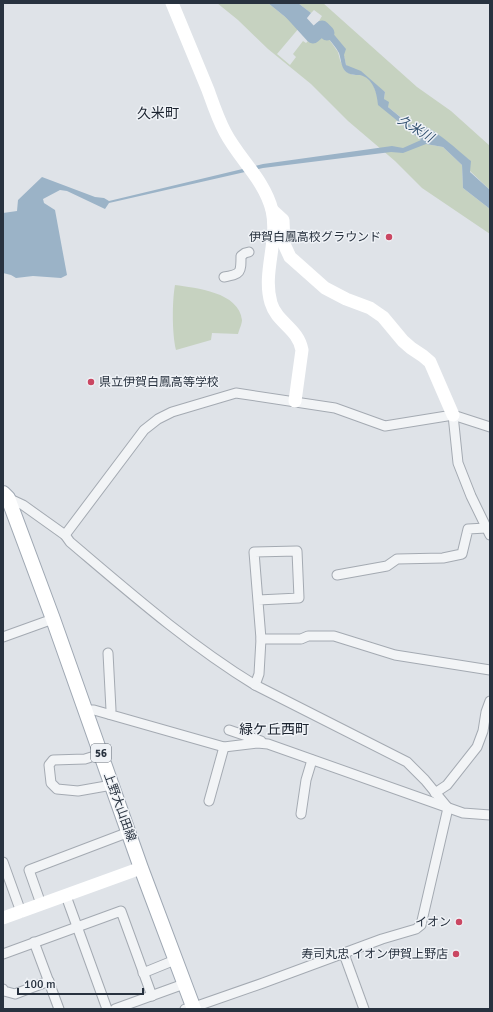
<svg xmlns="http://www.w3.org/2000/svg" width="493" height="1012" viewBox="0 0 493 1012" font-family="Signika,'Noto Sans JP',sans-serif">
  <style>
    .green { fill: #c6d2c0 }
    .water { fill: #9bb3c7 }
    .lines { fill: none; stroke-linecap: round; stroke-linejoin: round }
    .river { stroke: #9bb3c7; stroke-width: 15 }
    .street-casing { stroke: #a4aab2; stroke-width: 11 }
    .primary-casing { stroke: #9fa8b3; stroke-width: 16 }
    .street { stroke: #f2f4f6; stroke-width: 9 }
    .secondary { stroke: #fff; stroke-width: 13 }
    .primary { stroke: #fff; stroke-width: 14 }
    .poi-dot { fill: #ca4762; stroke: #eff2f6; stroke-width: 1.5 }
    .labels { text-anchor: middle; stroke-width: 3; stroke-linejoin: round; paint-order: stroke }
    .shield { fill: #eff2f6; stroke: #646c76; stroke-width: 1 }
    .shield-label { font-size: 11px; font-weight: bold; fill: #28323f }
    .poi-label { font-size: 12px; fill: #28323f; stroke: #eff2f6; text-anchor: end }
    .street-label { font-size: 12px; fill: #28323f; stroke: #eff2f6 }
    .water-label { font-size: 13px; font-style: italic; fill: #345372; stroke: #eff2f6 }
    .quarter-label { font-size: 14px; fill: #1b232f; stroke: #eff2f6 }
  </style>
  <rect width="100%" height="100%" fill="#dfe3e8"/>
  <!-- green -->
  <g class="green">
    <path d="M217,3H268L299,28L277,54L290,65L296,57L293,54L303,41L306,43L313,36L326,35L338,52L340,60L345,71L353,75H361L372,82L377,95L397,120L426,144L443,147L462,165L463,188L490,209V234L422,188L395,161L348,121L311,84L268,49L238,20Z"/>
    <path d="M298,3H323L417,87L451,111L490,146V190L470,171V161L435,132L423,125H410L403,119L388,107L384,99L385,92L346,65C343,46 334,33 319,21L322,16L314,10L311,13Z"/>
    <path d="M175,285C196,288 239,292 242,320C242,324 239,330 238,334L212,333L211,340L176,350C172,333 172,302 175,285Z"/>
  </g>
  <!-- water -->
  <g class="water">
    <path d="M268,3H298L311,13L299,28Z"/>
    <path d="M319,21L331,31L346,49L344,55L346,65L361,71L385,92L384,99L389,102L388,107L410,125C424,117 459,152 471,161L470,172L490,190V209L463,188L462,165L443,147L426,144L403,153L391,152L263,168L109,203L105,209L67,191L60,190L43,199L44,203L55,210L67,275L61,278L33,276L16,278L11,275L3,273V213L17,211L18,200L42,177L95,197L104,198L109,201L263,164L392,146L403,148L421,140L378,105C377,93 373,78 360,75C355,75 349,75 345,71C341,66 341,59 339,53C336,47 330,41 326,35L313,36L310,32Z"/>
  </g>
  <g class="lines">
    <!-- river -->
    <path class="river" d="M283,3L313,36L322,28L327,33"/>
    <!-- street casing -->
    <g class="street-casing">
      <g id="street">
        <path d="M224,277C241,274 241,273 241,256L245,253L249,252"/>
        <path d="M453,415L458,463L471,496L490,535"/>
        <path d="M6,498H8L23,505L65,535L70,542C129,592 188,644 255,685L407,762L425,780L448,808"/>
        <path d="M65,535L144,430L158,419L172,412L236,393L335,408L385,426L453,415L490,427"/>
        <path d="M337,575L387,566L397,559L443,558L462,554L468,529L486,528"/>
        <path d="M3,637L53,619"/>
        <path d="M261,639H301L308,636H334L395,655L490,670"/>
        <path d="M108,653L111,710L109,714"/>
        <path d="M255,685L259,674L261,639L254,552L297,551L299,598L258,600"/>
        <path d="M85,710H94L224,747L257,743L268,744L463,813L490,815"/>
        <path d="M229,730L261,741"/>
        <path d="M101,754L85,759L53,760L49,765L51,783L57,789L78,791L112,785"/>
        <path d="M435,793L447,785L477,747L483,731L486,712L490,701"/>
        <path d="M209,801L224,747"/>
        <path d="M301,814L306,780L312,760"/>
        <path d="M3,862L21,912"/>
        <path d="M66,896L107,1009"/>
        <path d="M41,904L29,870L129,832"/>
        <path d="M34,942L59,1009"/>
        <path d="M3,954L121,911L152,996"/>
        <path d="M344,954L364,1009"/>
        <path d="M143,973L175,960"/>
        <path d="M3,989L4,991L15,994L49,981"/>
        <path d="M115,1009L184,984"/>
        <path d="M185,1009L200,1005L263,983L382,939L416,929L421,925L448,808"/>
      </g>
    </g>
    <!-- primary casing -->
    <g class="primary-casing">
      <path id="primary" d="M3,493L8,498L53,619L141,868L194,1009"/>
    </g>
    <!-- street -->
    <use href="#street" class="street"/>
    <!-- secondary -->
    <g class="secondary">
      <path d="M172,3C184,32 196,61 208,90C213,104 218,119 225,132C239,159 264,179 272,210C279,241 262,273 271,303C277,323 298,328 302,350L295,401"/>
      <path d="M272,210L283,220L284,244L290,257L325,288L346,299L370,308L383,317L403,341L411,348L423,356L430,362L453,415"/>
      <path d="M3,918L141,868"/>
    </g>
    <!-- primary -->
    <use href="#primary" class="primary"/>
  </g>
  <!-- markers -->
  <g class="poi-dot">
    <circle cx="389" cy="237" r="4"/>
    <circle cx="91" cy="382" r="4"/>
    <circle cx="459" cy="922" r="4"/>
    <circle cx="456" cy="954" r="4"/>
  </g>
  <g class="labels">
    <!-- shield labels -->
    <rect class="shield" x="91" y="744" width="20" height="18" rx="3"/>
    <g class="shield-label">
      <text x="101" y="757">56</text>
    </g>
    <!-- poi labels -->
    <g class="poi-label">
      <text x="381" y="241">伊賀白鳳高校グラウンド</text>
      <text x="99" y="386" text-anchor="start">県立伊賀白鳳高等学校</text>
      <text x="451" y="926">イオン</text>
      <text x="448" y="958">寿司丸忠 イオン伊賀上野店</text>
    </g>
    <!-- street labels -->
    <g class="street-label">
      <text transform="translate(120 807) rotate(70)" y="4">上野大山田線</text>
    </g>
    <!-- water labels -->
    <g class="water-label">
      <text transform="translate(416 128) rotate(31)" y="5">久米川</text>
    </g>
    <!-- quarter labels -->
    <g class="quarter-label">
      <text x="158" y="118">久米町</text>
      <text x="274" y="734">緑ケ丘西町</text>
    </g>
  </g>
  <!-- border -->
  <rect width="493" height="1012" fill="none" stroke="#28323f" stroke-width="8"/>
  <!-- scale -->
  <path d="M18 988v6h125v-6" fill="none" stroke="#28323f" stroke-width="2"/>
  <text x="24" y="988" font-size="12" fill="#28323f" stroke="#eff2f6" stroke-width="3" paint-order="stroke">100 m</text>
</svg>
